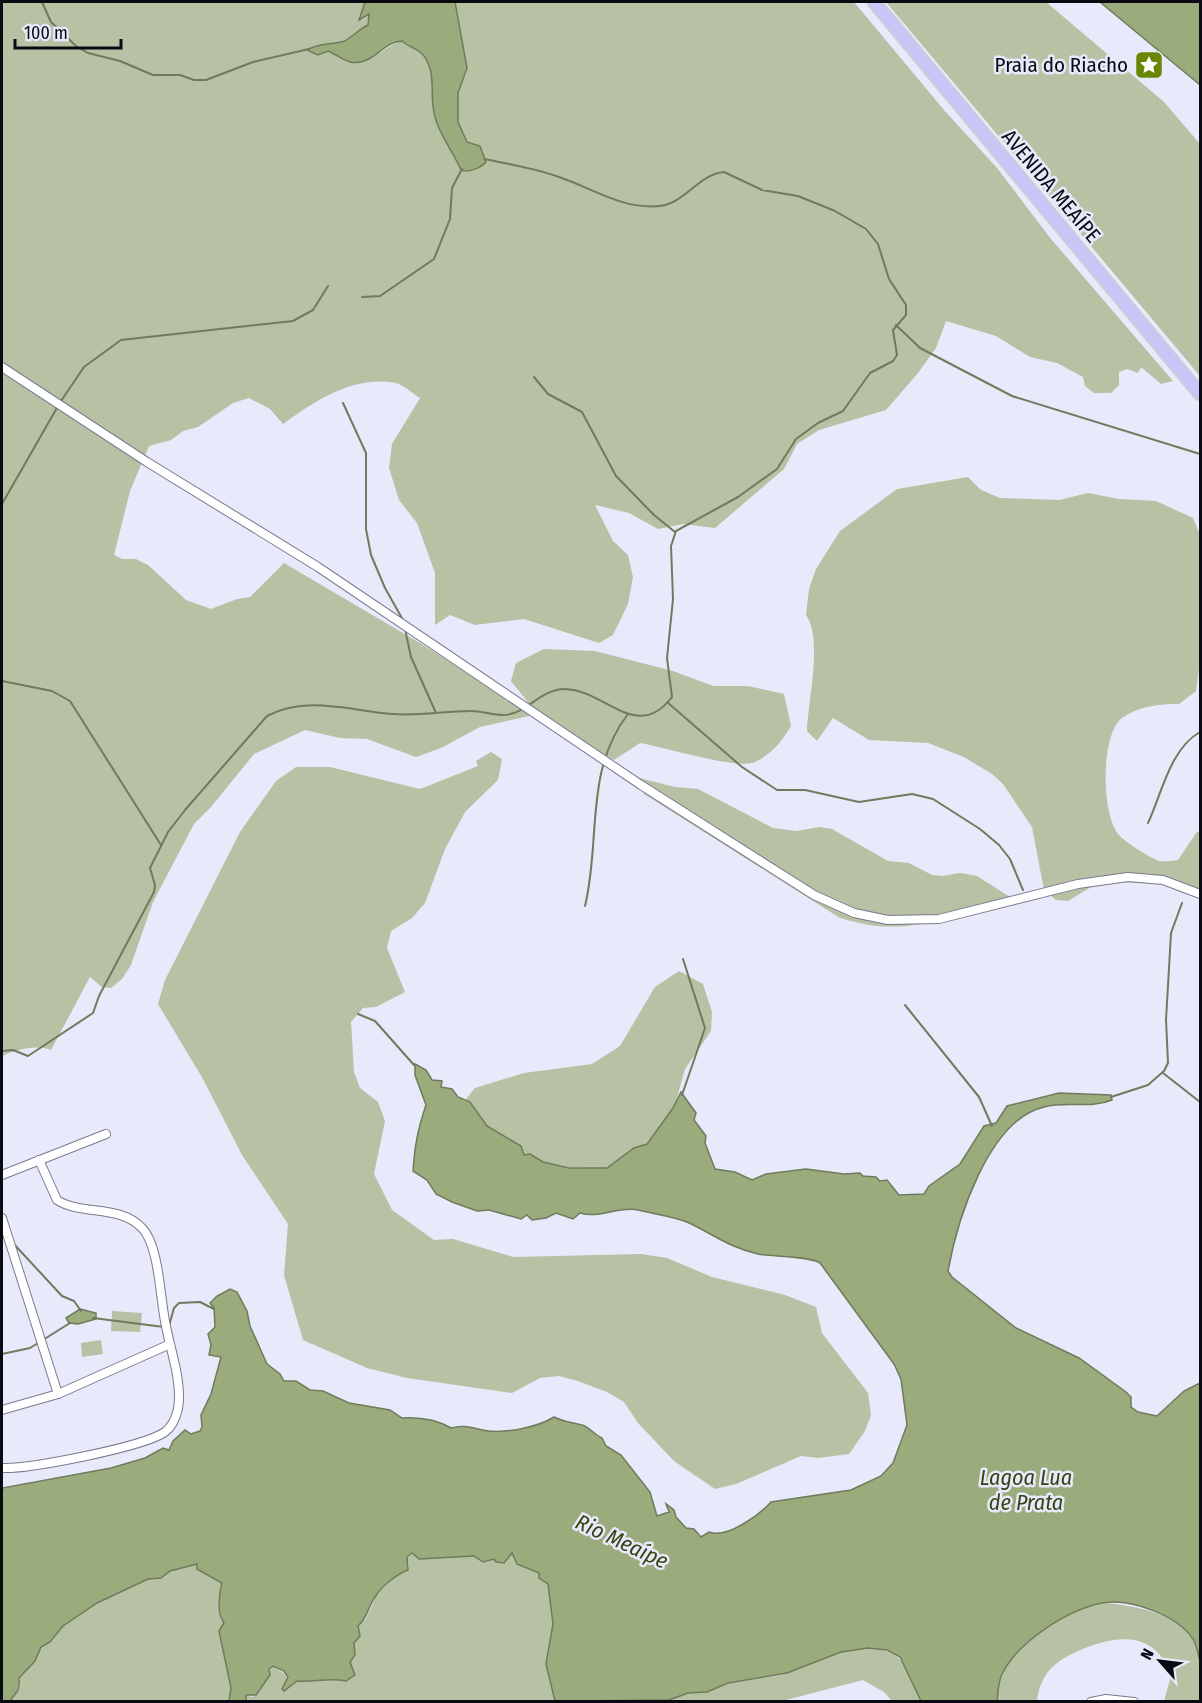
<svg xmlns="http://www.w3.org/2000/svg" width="1202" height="1703" viewBox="0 0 1202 1703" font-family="'Fira Sans Condensed',sans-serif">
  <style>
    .green { fill: #b6c2a3 }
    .water { fill: #9aab7c; stroke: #6f7b5c; stroke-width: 1.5 }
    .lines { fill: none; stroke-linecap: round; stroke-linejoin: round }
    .stream { stroke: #6f7b5c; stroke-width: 2 }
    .street-casing { stroke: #797a8f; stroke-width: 10 }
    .primary-casing { stroke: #ceced0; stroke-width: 15 }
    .street { stroke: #fff; stroke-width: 8 }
    .primary { stroke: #c6c6f7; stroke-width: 12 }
    .labels { text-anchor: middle; stroke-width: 5; stroke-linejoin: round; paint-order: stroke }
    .poi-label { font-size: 21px; fill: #0a0b12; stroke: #e8e9fb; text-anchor: end }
    .street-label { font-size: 21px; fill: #0a0b12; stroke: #e8e9fb }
    .water-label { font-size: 22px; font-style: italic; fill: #354510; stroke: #e8e9fb }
  </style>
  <rect width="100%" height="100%" fill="#e8e9fb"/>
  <!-- green -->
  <g class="green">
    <path d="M2,2H365L359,17L363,19L369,14V24L351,38L329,44L320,55L328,51L346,61L356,63L371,58L399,41C404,42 405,46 410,47C440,58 430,96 436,121C440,138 454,153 461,170L466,172L486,162L480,146L467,142L458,122V93L467,68L455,2H854L944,110L997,168L1051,239L1173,381L1161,384L1141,367L1138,373L1127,369L1119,372V385L1111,393H1094L1085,386L1083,377L1057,363L1030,357L996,336L946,321L936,348L918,373L886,410L819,430L797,444L784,469L715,528L683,524L658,529L629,513L595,505L613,541L628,555L633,577L628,604L613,635L599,643L524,619L475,625L450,615L435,625V573L417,523L399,500L389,468L392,444L420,398C413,394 404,385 396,383C353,375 315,401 283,424L270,409L249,398L233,403L198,427L183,431L171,440L149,446L130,491L114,555L122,559H136L148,565L186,600L211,609L237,599L250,597L284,563L420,643L533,714L527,701L511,681L516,663L544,649L595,651L673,671L713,686H748L784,694L791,726C782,741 772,754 755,762C737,770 664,747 640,743L614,760L534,715L480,727L441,748L416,757L367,739L340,738L305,730L254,754L211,807L194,824L153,902L131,965L122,979L111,988L102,987L90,977L51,1050C35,1044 16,1050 2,1056Z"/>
    <path d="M886,2H1046L1164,102L1200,144V376Z"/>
    <path d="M968,477L981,490L1000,498L1059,500L1088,493L1119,499L1156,501L1193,518L1200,535V661L1196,691L1179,704C1159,704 1139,706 1122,718C1100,735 1101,817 1120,836C1125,842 1152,859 1159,861C1164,862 1172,861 1178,860L1196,833L1200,831V896L1175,885L1101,881L1068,901L1056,900L1044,890L1032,827L1003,784L992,774L964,757L928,743L869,740L833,718L817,741L807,731C808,701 823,639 806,615L809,589L816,569L840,531L897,489Z"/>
    <path d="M491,752L502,759L498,780L465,812L445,849L425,903L412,918L391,931L387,948L405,992L376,1007L363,1008L351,1022L354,1072L360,1088L378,1102L385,1121L374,1174L392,1210L434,1240L453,1239L513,1257L641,1254L667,1258L712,1277L785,1295L816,1307L822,1333L868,1393L871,1415L865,1431L849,1454L818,1458L801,1456L736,1484L715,1489L674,1461L638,1423L624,1402L607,1392L578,1381L559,1376L540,1378L512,1393L407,1378L367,1368L303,1340L284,1275L288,1224L242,1155L203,1079L158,1004L165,980L240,832L276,781L296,767H330L420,789L478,766L476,761Z"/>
    <path d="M639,778L675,787L698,789L773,828L797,831L819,827L832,829L888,861L909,863L932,875L943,876L960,873L977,876L1010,897C969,913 923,930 877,926C865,925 852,921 840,918L644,794Z"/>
    <path d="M679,971L703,984L712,1012L711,1031L685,1069L675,1105L646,1144L634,1148L617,1163L603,1169L567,1167L543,1162L529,1154L524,1155L521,1146L487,1126L466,1099L475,1088L524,1073L592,1064L620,1046L655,987Z"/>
    <path d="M112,1311L142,1313L140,1332L111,1331Z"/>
    <path d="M101,1340L103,1354L82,1357L81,1343Z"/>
    <path d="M510,1553L514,1555L516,1564L539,1573V1578L548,1584L553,1624L546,1664L555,1701L246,1702L245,1695L252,1697L262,1687L272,1666L287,1675L284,1690L296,1681C313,1682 327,1677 346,1681L354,1671L350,1662L355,1655L353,1647L359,1635L358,1626L366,1619L376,1596L398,1573L405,1571L409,1566L407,1559L411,1554L420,1559L474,1556L483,1562L494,1559L505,1563Z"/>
    <path d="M197,1564V1569L222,1582C221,1590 218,1606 219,1614C220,1617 223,1620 224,1623L219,1632L232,1687L229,1701L10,1702L20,1687V1676L35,1661L41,1647L50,1642L63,1626L97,1603L148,1579L161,1578L170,1571Z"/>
    <path d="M1108,1603C1146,1608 1192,1616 1200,1659C1202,1673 1200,1688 1200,1701H1164L1171,1676C1157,1634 1123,1634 1088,1647C1060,1658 1041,1669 1037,1701L997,1702C998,1693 998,1682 1002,1674C1017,1644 1075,1604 1108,1603Z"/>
    <path d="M868,1648C906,1650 908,1671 921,1701H892L884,1692L863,1680L782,1701L654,1702L688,1693L706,1692L730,1683L782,1675L841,1652Z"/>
  </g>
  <!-- water -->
  <g class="water">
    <path d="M365,2H455L467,68L458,93V122L467,142L480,146L486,162C481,168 468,173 461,170C452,149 435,130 433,106C431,89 435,71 424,56C418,48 409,48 402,41C383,41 372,67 350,62C342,60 336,54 328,51L318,55L307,50C319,43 331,45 344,41C353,37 359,29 368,25L369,14L359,20Z"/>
    <path d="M1100,2H1200V85Z"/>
    <path d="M415,1064L426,1070L432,1080L442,1081L441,1087L452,1089L458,1097L470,1102L487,1126L521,1146L524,1155L530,1154L543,1162L569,1168H607L634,1148L647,1144L673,1108L681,1092L696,1113L694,1120L706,1136L705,1143L715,1169L735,1172L752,1180L766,1174L806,1169L844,1174L860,1173L863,1176L876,1177L880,1181L887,1180L899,1195L924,1194L929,1186L960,1164L984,1126L996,1123L1007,1106L1059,1093L1111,1095L1112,1100C1090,1109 1066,1101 1044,1107C988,1120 957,1221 948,1271L952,1277L1016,1328L1079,1358L1126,1392L1131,1397V1407L1138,1412L1157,1416L1184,1391L1200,1383V1661C1198,1654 1197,1646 1193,1639C1177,1615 1130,1598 1102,1603C1067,1610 1018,1642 1002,1674C998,1682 998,1693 997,1701H921L900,1657L887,1650L868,1648L841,1652L787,1673L728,1683L707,1692L688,1693L669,1700L555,1701L546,1664L553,1624L548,1584L539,1578V1573L517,1564L512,1553L504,1563L496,1562L494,1559L483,1562L474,1556L419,1559L412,1553L407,1557L408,1570C397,1574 383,1585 375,1597C367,1608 369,1616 358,1626L360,1636L354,1643L355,1655L350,1662L355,1675L346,1681C328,1677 313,1683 297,1681L284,1691L282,1689L288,1677L284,1671L273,1666L269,1669L270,1675L256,1695H246V1701H229L231,1688L219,1631L224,1623C223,1620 220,1617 220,1614C218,1608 220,1589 222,1583L197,1569V1564L170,1571L161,1578L148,1579L97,1603L63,1626L50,1642L41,1647L35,1661L19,1678C20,1693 17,1690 10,1701H2V1488L111,1468L145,1458L163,1448L169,1450L173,1441L185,1430L191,1434L200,1431L202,1427L201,1415L211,1394L221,1357L209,1355L211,1345L208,1334L215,1327L214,1308L210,1303L217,1296L230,1289L237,1292L247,1311L250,1326L267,1364L280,1374L284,1381H296L310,1390L323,1391L349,1403L390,1410L402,1418C419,1417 436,1419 451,1428C466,1424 474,1429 489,1431C508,1433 538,1427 554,1417C564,1422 571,1422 582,1425C589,1427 595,1435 602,1438L606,1446L621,1455L650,1492L657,1516L669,1512L666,1504L674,1510L676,1517L686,1528L694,1529L701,1537L709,1532C727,1539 759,1515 771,1502L851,1490L881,1476L893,1463L907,1425L901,1379L894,1364L820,1263C809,1256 774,1257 758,1254C728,1247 713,1234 687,1222C672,1216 654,1214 638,1210C618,1206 599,1219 580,1213L573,1219L556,1213L546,1218L532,1220L527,1215L521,1219L489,1210L477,1211L452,1202L436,1194L427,1180L413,1171C415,1145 417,1132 426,1105L415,1075Z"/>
    <path d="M80,1309L96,1313V1319L78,1324L69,1323L66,1318Z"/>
  </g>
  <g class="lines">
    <!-- stream -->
    <g class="stream">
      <path d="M42,2L51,22L76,46L88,53L120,61L153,75H180L194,80H206L253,62L309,49"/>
      <path d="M362,297L380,296L434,259L450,219L452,188L462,169"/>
      <path d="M896,325L920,348L1012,396L1200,454"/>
      <path d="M534,377L548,394L582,412L616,476L654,515L675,532"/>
      <path d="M61,401L84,367L121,340L293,321L313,310L328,286"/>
      <path d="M343,403L366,453V529L371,555L385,588L403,620"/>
      <path d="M2,504L58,406"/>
      <path d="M405,629L411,657L436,713"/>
      <path d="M2,681L52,691L70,701L161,845"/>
      <path d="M667,702L742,767L777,790H805L859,802L912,794L933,799L980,829L999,845L1010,859L1023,890"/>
      <path d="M1148,823C1162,793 1170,749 1200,732"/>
      <path d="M585,906C601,841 584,771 628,714"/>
      <path d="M905,1005L979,1097L992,1126"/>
      <path d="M358,1014L375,1021L414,1065"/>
      <path d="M2,1051L13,1050L28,1056L93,1013L99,996L154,892L155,885L150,868L168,832L185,810L267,716C307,695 351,711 393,714C419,716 445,711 471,711C482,711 492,715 503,715C526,715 540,689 565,689C605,690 637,743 672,697L667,658L673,599L671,546L676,531L738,497L777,469L796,439L818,423L843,411L870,373L893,361L897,355L893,330L906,315V305L889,279L878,244L866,229L835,211L798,196L762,190L724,172C699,174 685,203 660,206C623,210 592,188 559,177C535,168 509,164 484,159"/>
      <path d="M1163,1073L1200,1102"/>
      <path d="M682,1095L705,1028L683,959"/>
      <path d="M1111,1097L1148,1085L1164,1071L1168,1063L1166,1020L1171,933L1182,903"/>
      <path d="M12,1242L62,1296L74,1301L81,1311"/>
      <path d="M93,1318L164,1327"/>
      <path d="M169,1326L174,1308L179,1303L200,1302L214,1309"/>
      <path d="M2,1354L30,1348L70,1323"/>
    </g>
    <!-- street casing -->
    <g class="street-casing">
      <g id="street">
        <path d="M2,367L147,462L318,567L641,785L814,895L854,913L888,920L939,919L1078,884L1128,877L1163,880L1200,894"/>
        <path d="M2,1175L106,1134"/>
        <path d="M2,1218L58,1394"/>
        <path d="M2,1410L58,1394L168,1345"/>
        <path d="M2,1468C30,1469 143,1447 165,1432C172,1427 176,1417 178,1409C183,1379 168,1345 164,1315C160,1292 158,1244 142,1228C119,1204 82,1216 57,1200L39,1160"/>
        <path d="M1091,1702L1106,1699L1134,1702"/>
      </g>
    </g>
    <!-- primary casing -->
    <g class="primary-casing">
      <path id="primary" d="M874,2L1200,394"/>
    </g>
    <!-- street -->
    <use href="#street" class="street"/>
    <!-- primary -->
    <use href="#primary" class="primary"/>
  </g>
  <!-- icons -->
  <defs>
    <g id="sight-square" transform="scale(1.5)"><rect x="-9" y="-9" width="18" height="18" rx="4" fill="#688805" stroke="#e8e9fb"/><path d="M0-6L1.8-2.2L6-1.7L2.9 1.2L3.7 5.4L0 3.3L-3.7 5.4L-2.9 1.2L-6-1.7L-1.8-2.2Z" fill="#fff"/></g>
  </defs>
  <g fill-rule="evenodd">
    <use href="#sight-square" x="1149" y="65"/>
  </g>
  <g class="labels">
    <!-- poi labels -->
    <g class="poi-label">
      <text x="1128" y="72">Praia do Riacho</text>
    </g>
    <!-- street labels -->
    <g class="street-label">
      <text transform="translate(1051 186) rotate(50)" y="7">AVENIDA MEAÍPE</text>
    </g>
    <!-- water labels -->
    <g class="water-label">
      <text x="1026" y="1485">Lagoa Lua<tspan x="1026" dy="25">de Prata</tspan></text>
      <text transform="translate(622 1541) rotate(25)" y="8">Rio Meaípe</text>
    </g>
  </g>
  <!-- border -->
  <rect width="1202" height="1703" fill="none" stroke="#0a0b12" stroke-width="6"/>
  <!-- north arrow -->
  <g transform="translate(1160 1661) rotate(298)" stroke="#e8e9fb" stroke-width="4.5" paint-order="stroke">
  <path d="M0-4.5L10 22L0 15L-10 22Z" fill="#0a0b12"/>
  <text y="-9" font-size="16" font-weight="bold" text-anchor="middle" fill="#0a0b12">N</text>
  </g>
  <!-- scale -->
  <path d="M15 39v9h106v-9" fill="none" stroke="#0a0b12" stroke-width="3"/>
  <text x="24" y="39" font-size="18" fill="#0a0b12" stroke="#e8e9fb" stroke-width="4.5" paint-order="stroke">100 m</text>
</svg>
